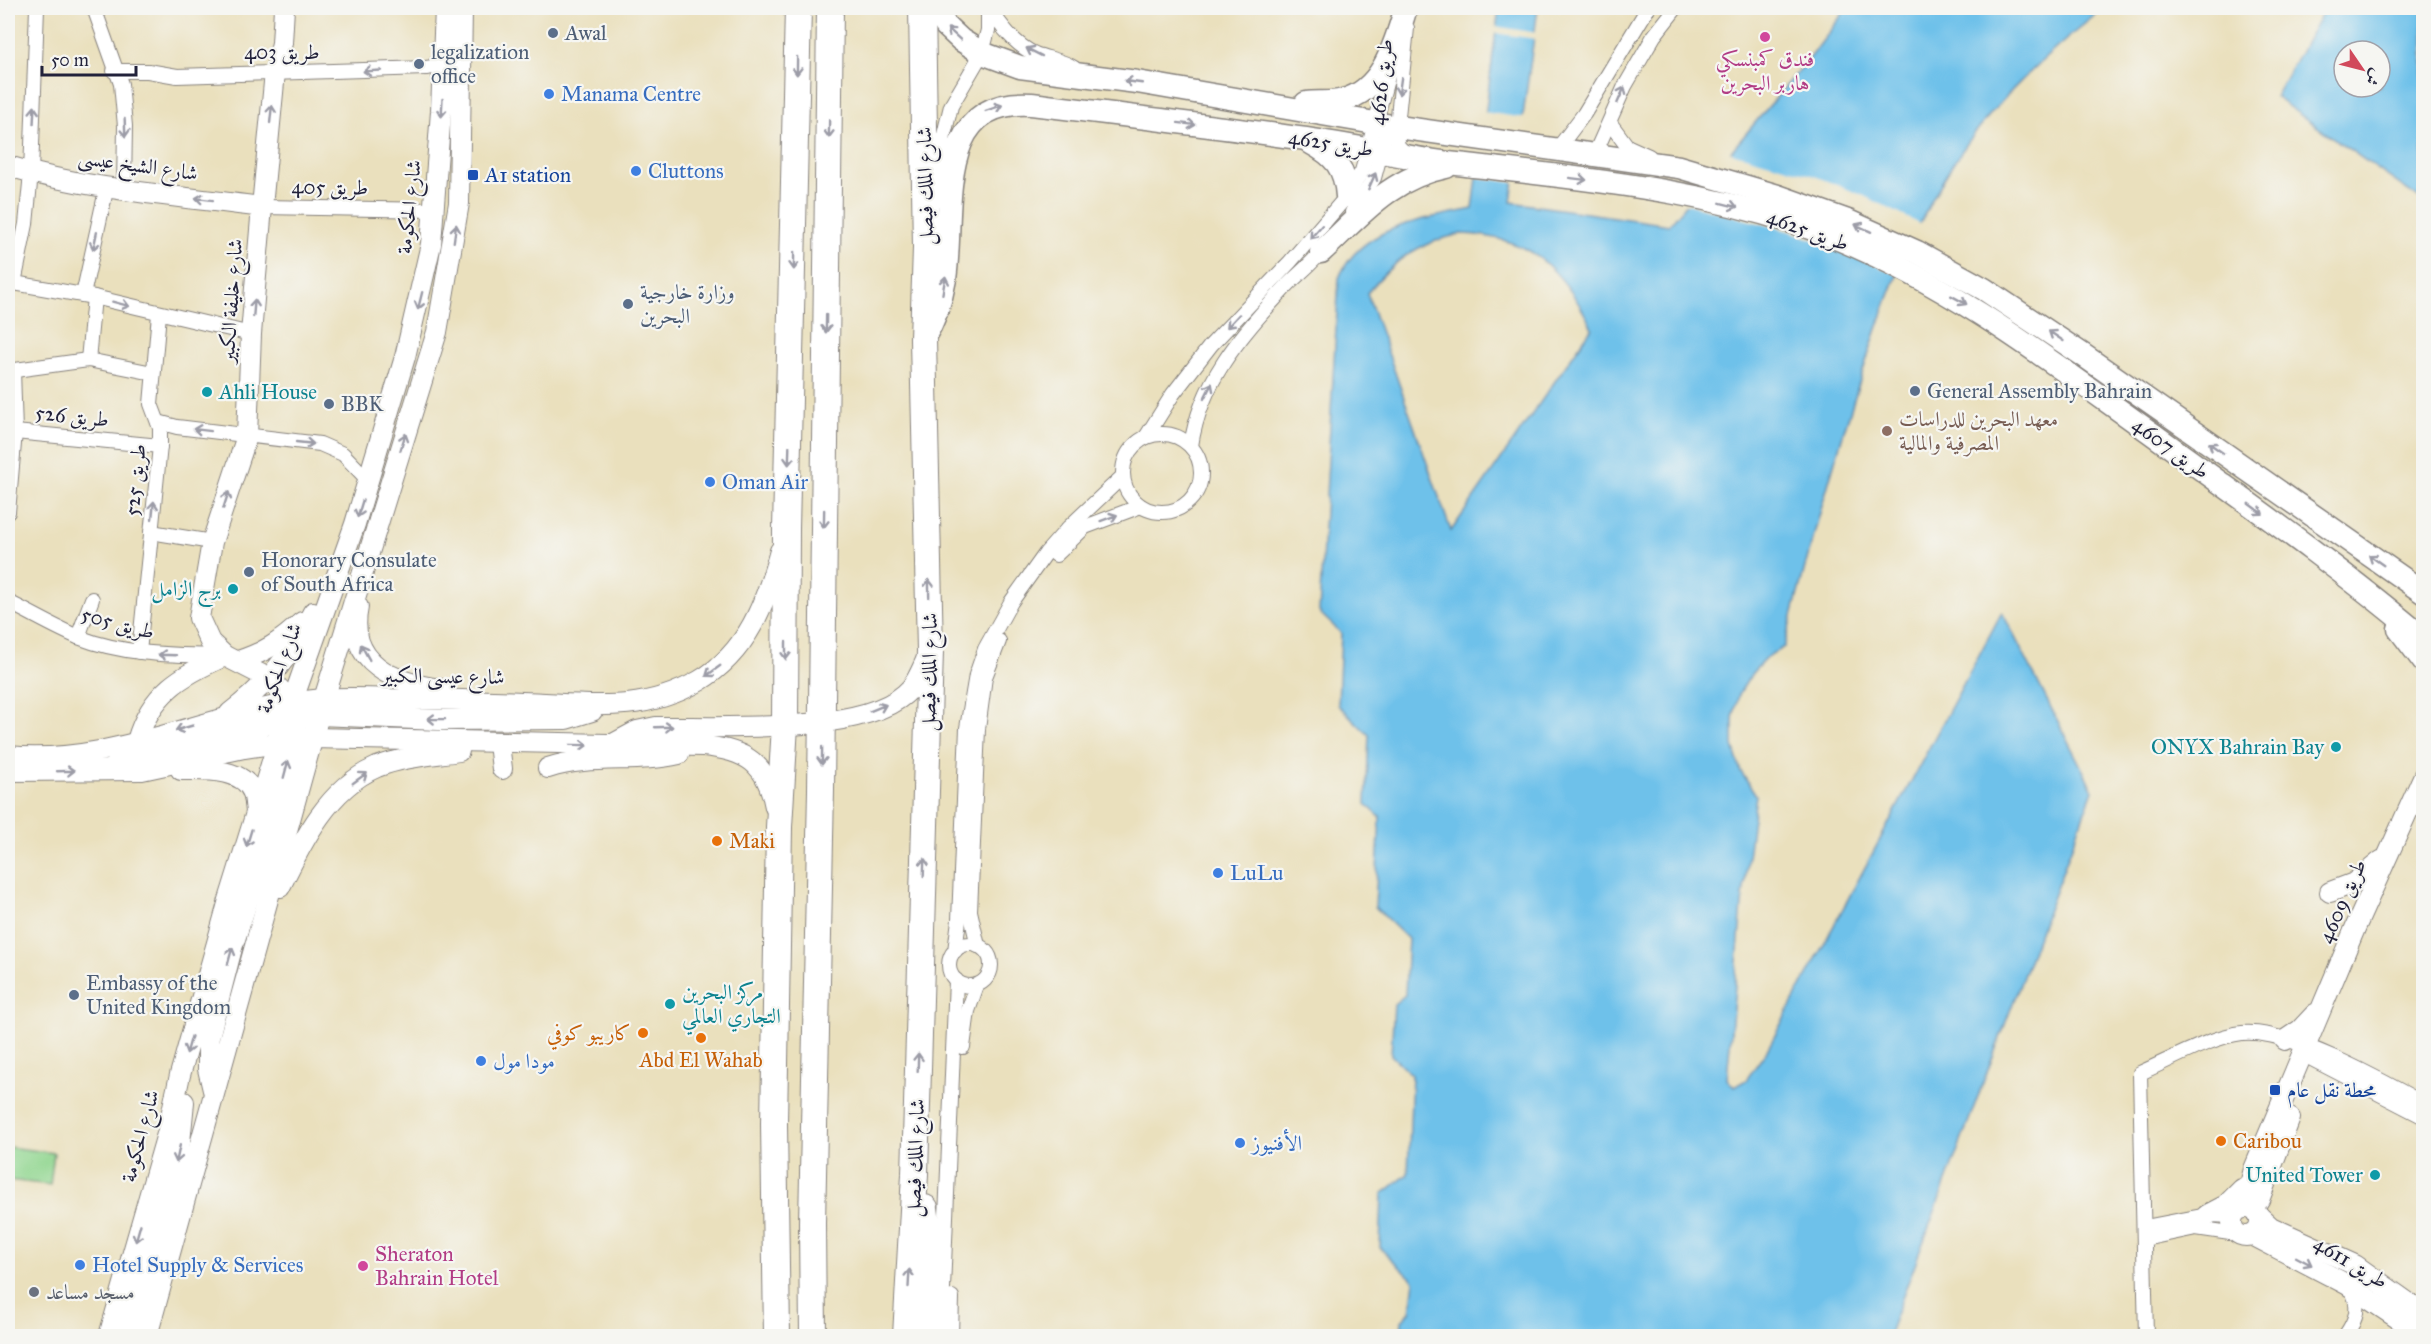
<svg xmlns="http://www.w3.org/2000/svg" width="2431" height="1344" viewBox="0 0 2431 1344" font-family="'IM FELL Great Primer',Amiri,serif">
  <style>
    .green { fill: #90d68f; stroke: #597c65; stroke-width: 1.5 }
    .water { fill: #6ec1ea; stroke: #487292; stroke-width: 1.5; fill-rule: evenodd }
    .pier { fill: #eae0bd }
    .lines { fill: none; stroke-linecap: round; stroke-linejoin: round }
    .street-casing { stroke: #86817c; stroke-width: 16 }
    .secondary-casing { stroke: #86817c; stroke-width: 22 }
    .primary-casing { stroke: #86817c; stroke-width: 25 }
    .highway-casing { stroke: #86817c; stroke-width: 28 }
    .street { stroke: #fff; stroke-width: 14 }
    .secondary { stroke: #fff; stroke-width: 20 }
    .primary { stroke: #fff; stroke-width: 22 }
    .highway { stroke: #fff; stroke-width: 26 }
    .oneway { stroke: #9c9ca7 }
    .service-dot { fill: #5c6f8a; stroke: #f6f6f2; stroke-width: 2 }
    .hotel-dot { fill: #d1479c; stroke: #f6f6f2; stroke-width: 2 }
    .shop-dot { fill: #3f7fe0; stroke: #f6f6f2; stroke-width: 2 }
    .transit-dot { fill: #1a4fb4; stroke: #f6f6f2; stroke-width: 2 }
    .culture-dot { fill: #0f9aa8; stroke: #f6f6f2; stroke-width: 2 }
    .education-dot { fill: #8d6e63; stroke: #f6f6f2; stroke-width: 2 }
    .food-dot { fill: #e8710a; stroke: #f6f6f2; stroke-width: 2 }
    .worship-dot { fill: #6b7280; stroke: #f6f6f2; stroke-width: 2 }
    .labels { text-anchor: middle; stroke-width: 4.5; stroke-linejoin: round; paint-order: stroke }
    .service-label { font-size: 21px; fill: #4e5e75; stroke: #f6f6f2; text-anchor: start }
    .street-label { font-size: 21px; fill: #22223b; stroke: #f6f6f2 }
    .hotel-label { font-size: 21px; fill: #b23c85; stroke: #f6f6f2 }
    .shop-label { font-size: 21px; fill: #366cbe; stroke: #f6f6f2; text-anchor: start }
    .transit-label { font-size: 21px; fill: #164399; stroke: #f6f6f2; text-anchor: start }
    .culture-label { font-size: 21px; fill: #0d838f; stroke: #f6f6f2; text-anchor: end }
    .education-label { font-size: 21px; fill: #785e54; stroke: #f6f6f2; text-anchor: start }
    .food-label { font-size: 21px; fill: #c56008; stroke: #f6f6f2; text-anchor: start }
    .worship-label { font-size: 21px; fill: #5b616d; stroke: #f6f6f2; text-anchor: start }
  </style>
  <rect width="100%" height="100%" fill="#f6f6f2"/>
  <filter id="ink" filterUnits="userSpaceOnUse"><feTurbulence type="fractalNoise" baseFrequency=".0167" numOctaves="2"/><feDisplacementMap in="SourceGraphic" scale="12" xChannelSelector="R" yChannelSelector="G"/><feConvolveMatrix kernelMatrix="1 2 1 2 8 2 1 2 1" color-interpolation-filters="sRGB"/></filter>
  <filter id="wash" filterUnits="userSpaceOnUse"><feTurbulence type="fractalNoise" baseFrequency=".008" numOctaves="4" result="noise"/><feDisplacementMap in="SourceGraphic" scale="24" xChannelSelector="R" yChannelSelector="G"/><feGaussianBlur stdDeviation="1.35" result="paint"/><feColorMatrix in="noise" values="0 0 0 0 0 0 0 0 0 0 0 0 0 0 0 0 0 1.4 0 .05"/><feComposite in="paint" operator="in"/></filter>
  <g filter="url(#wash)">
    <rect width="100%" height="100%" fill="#eae0bd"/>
    <!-- green -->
    <path class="green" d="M8,1147L54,1153L50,1185L8,1180Z"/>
    <!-- water -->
    <g class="water">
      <path d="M1499,8H1538L1511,202L1669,225L1813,54L1847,8H2104C2048,53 1992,103 1953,164C1908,235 1881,313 1856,393C1829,477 1806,561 1784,647L1768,656L1752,673L1739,694L1733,718V746L1741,772L1756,795L1742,904L1727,1079L1734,1087L1746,1080L1766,1052L2002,612L2093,790L1888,1336H1401L1402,1321L1410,1312L1414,1281L1380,1248L1382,1194L1408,1174L1412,1075L1391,1055L1394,1004L1405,995L1408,939L1375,907L1380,817L1366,804L1369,735L1338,705L1341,633L1319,612L1339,278C1360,226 1424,219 1473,209ZM1460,234C1529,235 1563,269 1592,328L1451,531L1367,293C1395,259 1416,244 1460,234Z"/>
      <path d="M2325,8H2423V201L2275,97ZM2344,51H2380V87H2344Z"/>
    </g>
    <!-- pier -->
    <g class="pier">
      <path d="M1494,26L1537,33V39L1493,33Z"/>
      <path d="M1483,112L1525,118L1516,183L1475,177Z"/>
      <path d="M1728,151L1812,175L1862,195L1922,225L1899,276L1842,250L1792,232L1684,203Z"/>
    </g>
  </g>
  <g filter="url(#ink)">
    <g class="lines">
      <!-- street casing -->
      <g class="street-casing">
        <g id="street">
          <path d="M94,8L121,84L125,126L124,189"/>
          <path d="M989,8C1001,26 1015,45 1035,54C1048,59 1062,60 1074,68"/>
          <path d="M1407,28L1396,136L1398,146L1408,156"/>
          <path d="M114,71H148L177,76L426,68L433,67L444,54"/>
          <path d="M1610,123L1627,146L1649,156"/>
          <path d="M1562,143L1584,114L1648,8"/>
          <path d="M1597,149L1625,86L1654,36L1676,8"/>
          <path d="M934,202L944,135L951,106L982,53L988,30V8"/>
          <path d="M262,207L434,210"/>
          <path d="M1352,212L1374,178L1388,126"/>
          <path d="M14,283L26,224L31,173L37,8"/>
          <path d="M8,284L14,283L94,297L251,334"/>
          <path d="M83,295L107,186"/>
          <path d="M88,360L94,297"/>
          <path d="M8,371L88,360L153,373"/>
          <path d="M158,422L177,427L320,444L343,454L369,481"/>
          <path d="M15,432L160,446"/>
          <circle cx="1162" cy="473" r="39"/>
          <path d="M1146,437L1173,394L1211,345L1290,262L1347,196L1362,171L1391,65"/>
          <path d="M1191,446C1200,383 1240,336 1282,291C1295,276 1313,264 1324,248"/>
          <path d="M8,512L15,432L13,370"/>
          <path d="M151,532L212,542"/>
          <path d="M1056,555L1085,527L1141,506"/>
          <path d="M8,602C31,613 54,627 78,637C124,655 172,655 220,656"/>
          <path d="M78,637L92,599"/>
          <path d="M139,652L160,446V428L151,404L159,314"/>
          <circle cx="970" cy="965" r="21"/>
          <path d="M978,946L970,911L978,729L985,677L999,641"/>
          <path d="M955,951L959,920L967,728L976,675L985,649L1011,602L1046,553L1069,527L1123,476"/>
          <path d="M963,1047L968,1011L977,985"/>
          <path d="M2304,1055L2424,1117"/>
          <path d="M2145,1227L2207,1215L2233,1216"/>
          <path d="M2144,1239L2196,1228L2237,1234"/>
          <path d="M941,1336L956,980"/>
          <path d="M951,1336L952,1297"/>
          <path d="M2146,1336L2140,1073C2168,1061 2213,1036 2242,1033C2288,1028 2383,1081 2424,1104"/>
          <path d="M2345,1336C2357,1319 2361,1306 2350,1287"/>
        </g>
      </g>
      <!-- secondary casing -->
      <g class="secondary-casing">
        <g id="secondary">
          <path d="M8,166C89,190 177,196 262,207"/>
          <path d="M358,607C346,664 395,683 441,689"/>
          <path d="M238,661C264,653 282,641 302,622"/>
          <path d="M230,713C267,685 292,654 313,612"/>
          <path d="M308,718L319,715L439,720L566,719L592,711"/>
          <path d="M137,741C151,693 181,675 225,656"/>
          <path d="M499,743L502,769"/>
          <path d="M613,744L637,731L656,727C717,726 859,735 905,694C917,684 922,668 929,654"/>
          <path d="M8,756C115,767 217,708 323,699C345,697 368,698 391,699C434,699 478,700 522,702C586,704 640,715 699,681C748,652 766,602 780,551"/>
          <path d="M114,767L143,755L294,718"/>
          <path d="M548,768C590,754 636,764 679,754"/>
          <path d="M181,770C203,770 243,767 253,793C255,798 255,806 256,811"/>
          <path d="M8,771L142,770L244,748L312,738L703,746C746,750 767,763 775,807"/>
          <path d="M280,887C302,842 328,788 377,767C402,757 433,755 459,751"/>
          <path d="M2330,892L2354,883L2381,861"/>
          <path d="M2285,1040L2300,1030L2315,1014"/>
          <path d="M213,1090L208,1069V1041L232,948L263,853L296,724L293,703L270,679L225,656L210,642L199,618L212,542L247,436L251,334L262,207L275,72L282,43L284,8"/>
          <path d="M2259,1200L2290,1118"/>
          <circle cx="2246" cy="1222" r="14"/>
          <path d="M2244,1208L2254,1169L2356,926L2424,775"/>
          <path d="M2207,1215L2226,1205L2242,1189"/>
          <path d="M2258,1215L2271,1227L2355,1265L2424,1314"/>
          <path d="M2252,1235L2348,1285L2424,1336"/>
          <path d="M109,1336L167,1134L180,1075L229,900L278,742L355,524L405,357L431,244L441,111L445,8"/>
          <path d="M128,1336L179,1153L184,1102"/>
          <path d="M147,1336L319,715L437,332L459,203L462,8"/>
        </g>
      </g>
      <!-- primary casing -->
      <g class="primary-casing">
        <g id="primary">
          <path d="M935,8L946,26L961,40L982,53L1020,67L1137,82L1398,127L1679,167L1778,196L1848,221L1917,252L1984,289L2083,355L2424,593"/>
          <path d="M1306,103C1318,101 1331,104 1343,100C1384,90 1395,42 1406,8"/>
          <path d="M1311,143C1335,156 1345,168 1347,196"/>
          <path d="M1321,252C1361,215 1390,178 1446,167"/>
          <path d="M923,339C935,320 941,302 945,279C955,213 931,98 1031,104C1122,115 1214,126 1306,139C1356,146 1407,158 1457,164C1586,179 1720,190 1841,240C1955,287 2054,364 2154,435C2245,501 2338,566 2424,639"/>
          <path d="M2399,629L2424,662"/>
        </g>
      </g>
      <!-- highway casing -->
      <g class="highway-casing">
        <g id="highway">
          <path d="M925,1208L930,1248L928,1336"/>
          <path d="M777,1336L774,1124L779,827L785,725L786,529L798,8"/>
          <path d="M813,1336L812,1223L821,790L830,8"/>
          <path d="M906,1336L915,1174L930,651L923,339L926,248L922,8"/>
        </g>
      </g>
      <!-- street -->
      <use href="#street" class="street"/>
      <!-- secondary -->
      <use href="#secondary" class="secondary"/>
      <!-- primary -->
      <use href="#primary" class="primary"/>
      <!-- highway -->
      <use href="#highway" class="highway"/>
    </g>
    <!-- one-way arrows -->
    <defs><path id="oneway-shaft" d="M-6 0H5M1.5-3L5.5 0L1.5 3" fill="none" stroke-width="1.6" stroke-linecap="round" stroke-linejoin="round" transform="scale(1.5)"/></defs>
    <g class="oneway">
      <use href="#oneway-shaft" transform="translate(954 34) rotate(-138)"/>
      <use href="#oneway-shaft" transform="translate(1034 52) rotate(-153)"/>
      <use href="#oneway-shaft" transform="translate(797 66) rotate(91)"/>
      <use href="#oneway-shaft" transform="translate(372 71) rotate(177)"/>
      <use href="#oneway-shaft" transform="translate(1133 82) rotate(-172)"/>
      <use href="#oneway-shaft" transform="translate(1400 86) rotate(98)"/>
      <use href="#oneway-shaft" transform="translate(1621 95) rotate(-66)"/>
      <use href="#oneway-shaft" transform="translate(442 108) rotate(93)"/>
      <use href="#oneway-shaft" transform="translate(994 108) rotate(-19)"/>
      <use href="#oneway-shaft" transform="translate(271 114) rotate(-84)"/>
      <use href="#oneway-shaft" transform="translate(34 115) rotate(-87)"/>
      <use href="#oneway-shaft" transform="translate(1187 124) rotate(7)"/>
      <use href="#oneway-shaft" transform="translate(125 128) rotate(88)"/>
      <use href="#oneway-shaft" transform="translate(829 129) rotate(91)"/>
      <use href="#oneway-shaft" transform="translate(1578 179) rotate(7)"/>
      <use href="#oneway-shaft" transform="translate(1372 181) rotate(-66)"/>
      <use href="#oneway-shaft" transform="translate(204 199) rotate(-173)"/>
      <use href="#oneway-shaft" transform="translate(1729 205) rotate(14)"/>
      <use href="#oneway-shaft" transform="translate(1863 228) rotate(-155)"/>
      <use href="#oneway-shaft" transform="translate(1316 232) rotate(131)"/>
      <use href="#oneway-shaft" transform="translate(455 233) rotate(-82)"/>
      <use href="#oneway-shaft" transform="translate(95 241) rotate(102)"/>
      <use href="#oneway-shaft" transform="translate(794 261) rotate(91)"/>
      <use href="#oneway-shaft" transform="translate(944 285) rotate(-80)"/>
      <use href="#oneway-shaft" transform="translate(1959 300) rotate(29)"/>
      <use href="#oneway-shaft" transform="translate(420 301) rotate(104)"/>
      <use href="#oneway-shaft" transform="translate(121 304) rotate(15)"/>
      <use href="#oneway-shaft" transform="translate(254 308) rotate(-85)"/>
      <use href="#oneway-shaft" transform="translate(1233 321) rotate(133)"/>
      <use href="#oneway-shaft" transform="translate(826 324) rotate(91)"/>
      <use href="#oneway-shaft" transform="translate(2056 336) rotate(-146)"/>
      <use href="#oneway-shaft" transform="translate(1208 391) rotate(-63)"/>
      <use href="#oneway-shaft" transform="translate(202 430) rotate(-173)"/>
      <use href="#oneway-shaft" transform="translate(403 442) rotate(-73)"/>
      <use href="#oneway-shaft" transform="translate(305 443) rotate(6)"/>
      <use href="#oneway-shaft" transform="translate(2216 448) rotate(-145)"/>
      <use href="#oneway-shaft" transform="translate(789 456) rotate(92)"/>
      <use href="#oneway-shaft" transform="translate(226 500) rotate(-72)"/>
      <use href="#oneway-shaft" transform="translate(360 509) rotate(107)"/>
      <use href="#oneway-shaft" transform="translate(2256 509) rotate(36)"/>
      <use href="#oneway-shaft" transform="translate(153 510) rotate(-84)"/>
      <use href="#oneway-shaft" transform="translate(1109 518) rotate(-20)"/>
      <use href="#oneway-shaft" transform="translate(824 519) rotate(91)"/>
      <use href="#oneway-shaft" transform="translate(2376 560) rotate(-145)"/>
      <use href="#oneway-shaft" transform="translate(929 588) rotate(-91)"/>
      <use href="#oneway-shaft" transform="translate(786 651) rotate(90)"/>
      <use href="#oneway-shaft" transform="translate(365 652) rotate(-119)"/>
      <use href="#oneway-shaft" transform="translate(167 655) rotate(-178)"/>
      <use href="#oneway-shaft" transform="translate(713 671) rotate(144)"/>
      <use href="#oneway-shaft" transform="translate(878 708) rotate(-22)"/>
      <use href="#oneway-shaft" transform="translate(436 719) rotate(-179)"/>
      <use href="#oneway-shaft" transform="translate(664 727) rotate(-2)"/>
      <use href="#oneway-shaft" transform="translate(184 728) rotate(164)"/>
      <use href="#oneway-shaft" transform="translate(579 745) rotate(1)"/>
      <use href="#oneway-shaft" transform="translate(822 756) rotate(91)"/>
      <use href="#oneway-shaft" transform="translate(286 769) rotate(-75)"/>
      <use href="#oneway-shaft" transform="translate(66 771) rotate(-2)"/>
      <use href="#oneway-shaft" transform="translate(360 778) rotate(-36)"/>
      <use href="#oneway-shaft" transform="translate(249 838) rotate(107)"/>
      <use href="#oneway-shaft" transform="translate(924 867) rotate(-88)"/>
      <use href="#oneway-shaft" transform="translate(230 956) rotate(-75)"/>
      <use href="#oneway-shaft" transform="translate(189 1045) rotate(106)"/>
      <use href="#oneway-shaft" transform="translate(918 1062) rotate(-88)"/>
      <use href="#oneway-shaft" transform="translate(178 1154) rotate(102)"/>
      <use href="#oneway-shaft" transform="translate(138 1233) rotate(106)"/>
      <use href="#oneway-shaft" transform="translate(2304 1261) rotate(28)"/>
      <use href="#oneway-shaft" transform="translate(909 1278) rotate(-87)"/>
    </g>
  </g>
  <!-- markers -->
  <g class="service-dot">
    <circle cx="553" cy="33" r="6"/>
    <circle cx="419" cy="64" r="6"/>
    <circle cx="628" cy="304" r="6"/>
    <circle cx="1915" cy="391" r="6"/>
    <circle cx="329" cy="404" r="6"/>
    <circle cx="249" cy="572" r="6"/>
    <circle cx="74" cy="995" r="6"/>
  </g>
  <g class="hotel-dot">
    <circle cx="1765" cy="37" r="6"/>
    <circle cx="363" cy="1266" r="6"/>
  </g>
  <g class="shop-dot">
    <circle cx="549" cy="94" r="6"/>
    <circle cx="636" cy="171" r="6"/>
    <circle cx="710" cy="482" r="6"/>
    <circle cx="1218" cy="873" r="6"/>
    <circle cx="481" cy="1061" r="6"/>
    <circle cx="1240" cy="1143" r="6"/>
    <circle cx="80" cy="1265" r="6"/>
  </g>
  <g class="transit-dot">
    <rect x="467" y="169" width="12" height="12" rx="3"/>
    <rect x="2269" y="1084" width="12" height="12" rx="3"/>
  </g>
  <g class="culture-dot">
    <circle cx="207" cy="392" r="6"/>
    <circle cx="233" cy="589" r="6"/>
    <circle cx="2336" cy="747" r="6"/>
    <circle cx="670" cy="1004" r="6"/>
    <circle cx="2375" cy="1175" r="6"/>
  </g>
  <circle class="education-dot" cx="1887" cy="431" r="6"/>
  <g class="food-dot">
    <circle cx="717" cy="841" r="6"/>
    <circle cx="643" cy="1033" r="6"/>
    <circle cx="701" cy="1038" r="6"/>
    <circle cx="2221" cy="1141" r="6"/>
  </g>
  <circle class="worship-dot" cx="34" cy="1292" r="6"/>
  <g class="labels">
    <!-- service labels -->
    <g class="service-label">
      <text x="565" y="40">Awal</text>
      <text x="431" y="59">legalization<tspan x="431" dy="24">office</tspan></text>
      <text x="640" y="299">وزارة خارجية<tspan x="640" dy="24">البحرين</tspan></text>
      <text x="1927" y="398">General Assembly Bahrain</text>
      <text x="341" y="411">BBK</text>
      <text x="261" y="567">Honorary Consulate<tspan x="261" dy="24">of South Africa</tspan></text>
      <text x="86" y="990">Embassy of the<tspan x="86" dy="24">United Kingdom</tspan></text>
    </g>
    <!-- street labels -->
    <g class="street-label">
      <text x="282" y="59">طريق 403</text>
      <text transform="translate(1381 82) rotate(-84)" y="7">طريق 4626</text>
      <text transform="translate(1331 143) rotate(9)" y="7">طريق 4625</text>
      <text transform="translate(138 165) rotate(8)" y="7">شارع الشيخ عيسى</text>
      <text transform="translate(925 186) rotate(-91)" y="7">شارع الملك فيصل</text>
      <text transform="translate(330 187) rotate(1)" y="7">طريق 405</text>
      <text transform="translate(409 207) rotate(-84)" y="7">شارع الحكومة</text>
      <text transform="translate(1808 230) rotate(20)" y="7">طريق 4625</text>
      <text transform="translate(231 301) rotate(-86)" y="7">شارع خليفة الكبير</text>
      <text transform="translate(72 416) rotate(6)" y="7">طريق 526</text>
      <text transform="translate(2171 448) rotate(36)" y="7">طريق 4607</text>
      <text transform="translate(135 480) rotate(-84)" y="7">طريق 525</text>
      <text transform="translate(118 623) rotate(15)" y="7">طريق 505</text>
      <text transform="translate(279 668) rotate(-70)" y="7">شارع الحكومة</text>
      <text transform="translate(929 672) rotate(-89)" y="7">شارع الملك فيصل</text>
      <text transform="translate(443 676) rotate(1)" y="7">شارع عيسى الكبير</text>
      <text transform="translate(2342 901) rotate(-66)" y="7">طريق 4609</text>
      <text transform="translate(140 1136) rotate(-75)" y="7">شارع الحكومة</text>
      <text transform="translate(915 1158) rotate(-88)" y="7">شارع الملك فيصل</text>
      <text transform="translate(2351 1262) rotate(31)" y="7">طريق 4611</text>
    </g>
    <!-- hotel labels -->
    <g class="hotel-label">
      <text x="1765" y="66">فندق كمبنسكي<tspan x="1765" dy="24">هاربر البحرين</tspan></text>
      <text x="375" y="1261" text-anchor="start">Sheraton<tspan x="375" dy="24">Bahrain Hotel</tspan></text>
    </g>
    <!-- shop labels -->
    <g class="shop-label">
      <text x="561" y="101">Manama Centre</text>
      <text x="648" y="178">Cluttons</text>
      <text x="722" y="489">Oman Air</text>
      <text x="1230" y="880">LuLu</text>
      <text x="493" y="1068">مودا مول</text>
      <text x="1252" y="1150">الأفنيوز</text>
      <text x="92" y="1272">Hotel Supply &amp; Services</text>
    </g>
    <!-- transit labels -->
    <g class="transit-label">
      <text x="485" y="182">A1 station</text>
      <text x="2287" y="1097">محطة نقل عام</text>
    </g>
    <!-- culture labels -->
    <g class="culture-label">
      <text x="219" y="399" text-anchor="start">Ahli House</text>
      <text x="221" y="596">برج الزامل</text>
      <text x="2324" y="754">ONYX Bahrain Bay</text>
      <text x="682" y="999" text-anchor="start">مركز البحرين<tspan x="682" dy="24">التجاري العالمي</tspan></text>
      <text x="2363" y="1182">United Tower</text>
    </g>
    <!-- education labels -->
    <g class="education-label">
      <text x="1899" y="426">معهد البحرين للدراسات<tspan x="1899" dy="24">المصرفية والمالية</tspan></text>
    </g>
    <!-- food labels -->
    <g class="food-label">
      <text x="729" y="848">Maki</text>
      <text x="631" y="1040" text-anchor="end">كاريبو كوفي</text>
      <text x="701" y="1067" text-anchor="middle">Abd El Wahab</text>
      <text x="2233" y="1148">Caribou</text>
    </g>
    <!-- worship labels -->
    <g class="worship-label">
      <text x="46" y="1299">مسجد مساعد</text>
    </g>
  </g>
  <!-- margin -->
  <rect width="2431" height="1344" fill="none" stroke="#f6f6f2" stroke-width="30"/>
  <!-- north arrow -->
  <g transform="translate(2362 69) rotate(125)"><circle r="28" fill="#f6f6f2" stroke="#a1a1a9" stroke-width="1.5"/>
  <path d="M0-4.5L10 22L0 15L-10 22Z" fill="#d1495b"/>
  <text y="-9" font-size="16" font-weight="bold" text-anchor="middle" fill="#22223b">ش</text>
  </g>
  <!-- scale -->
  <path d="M42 66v9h94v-9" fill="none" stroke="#22223b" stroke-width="3"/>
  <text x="51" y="66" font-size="18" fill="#22223b" stroke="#f6f6f2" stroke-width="4.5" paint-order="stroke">50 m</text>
</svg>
